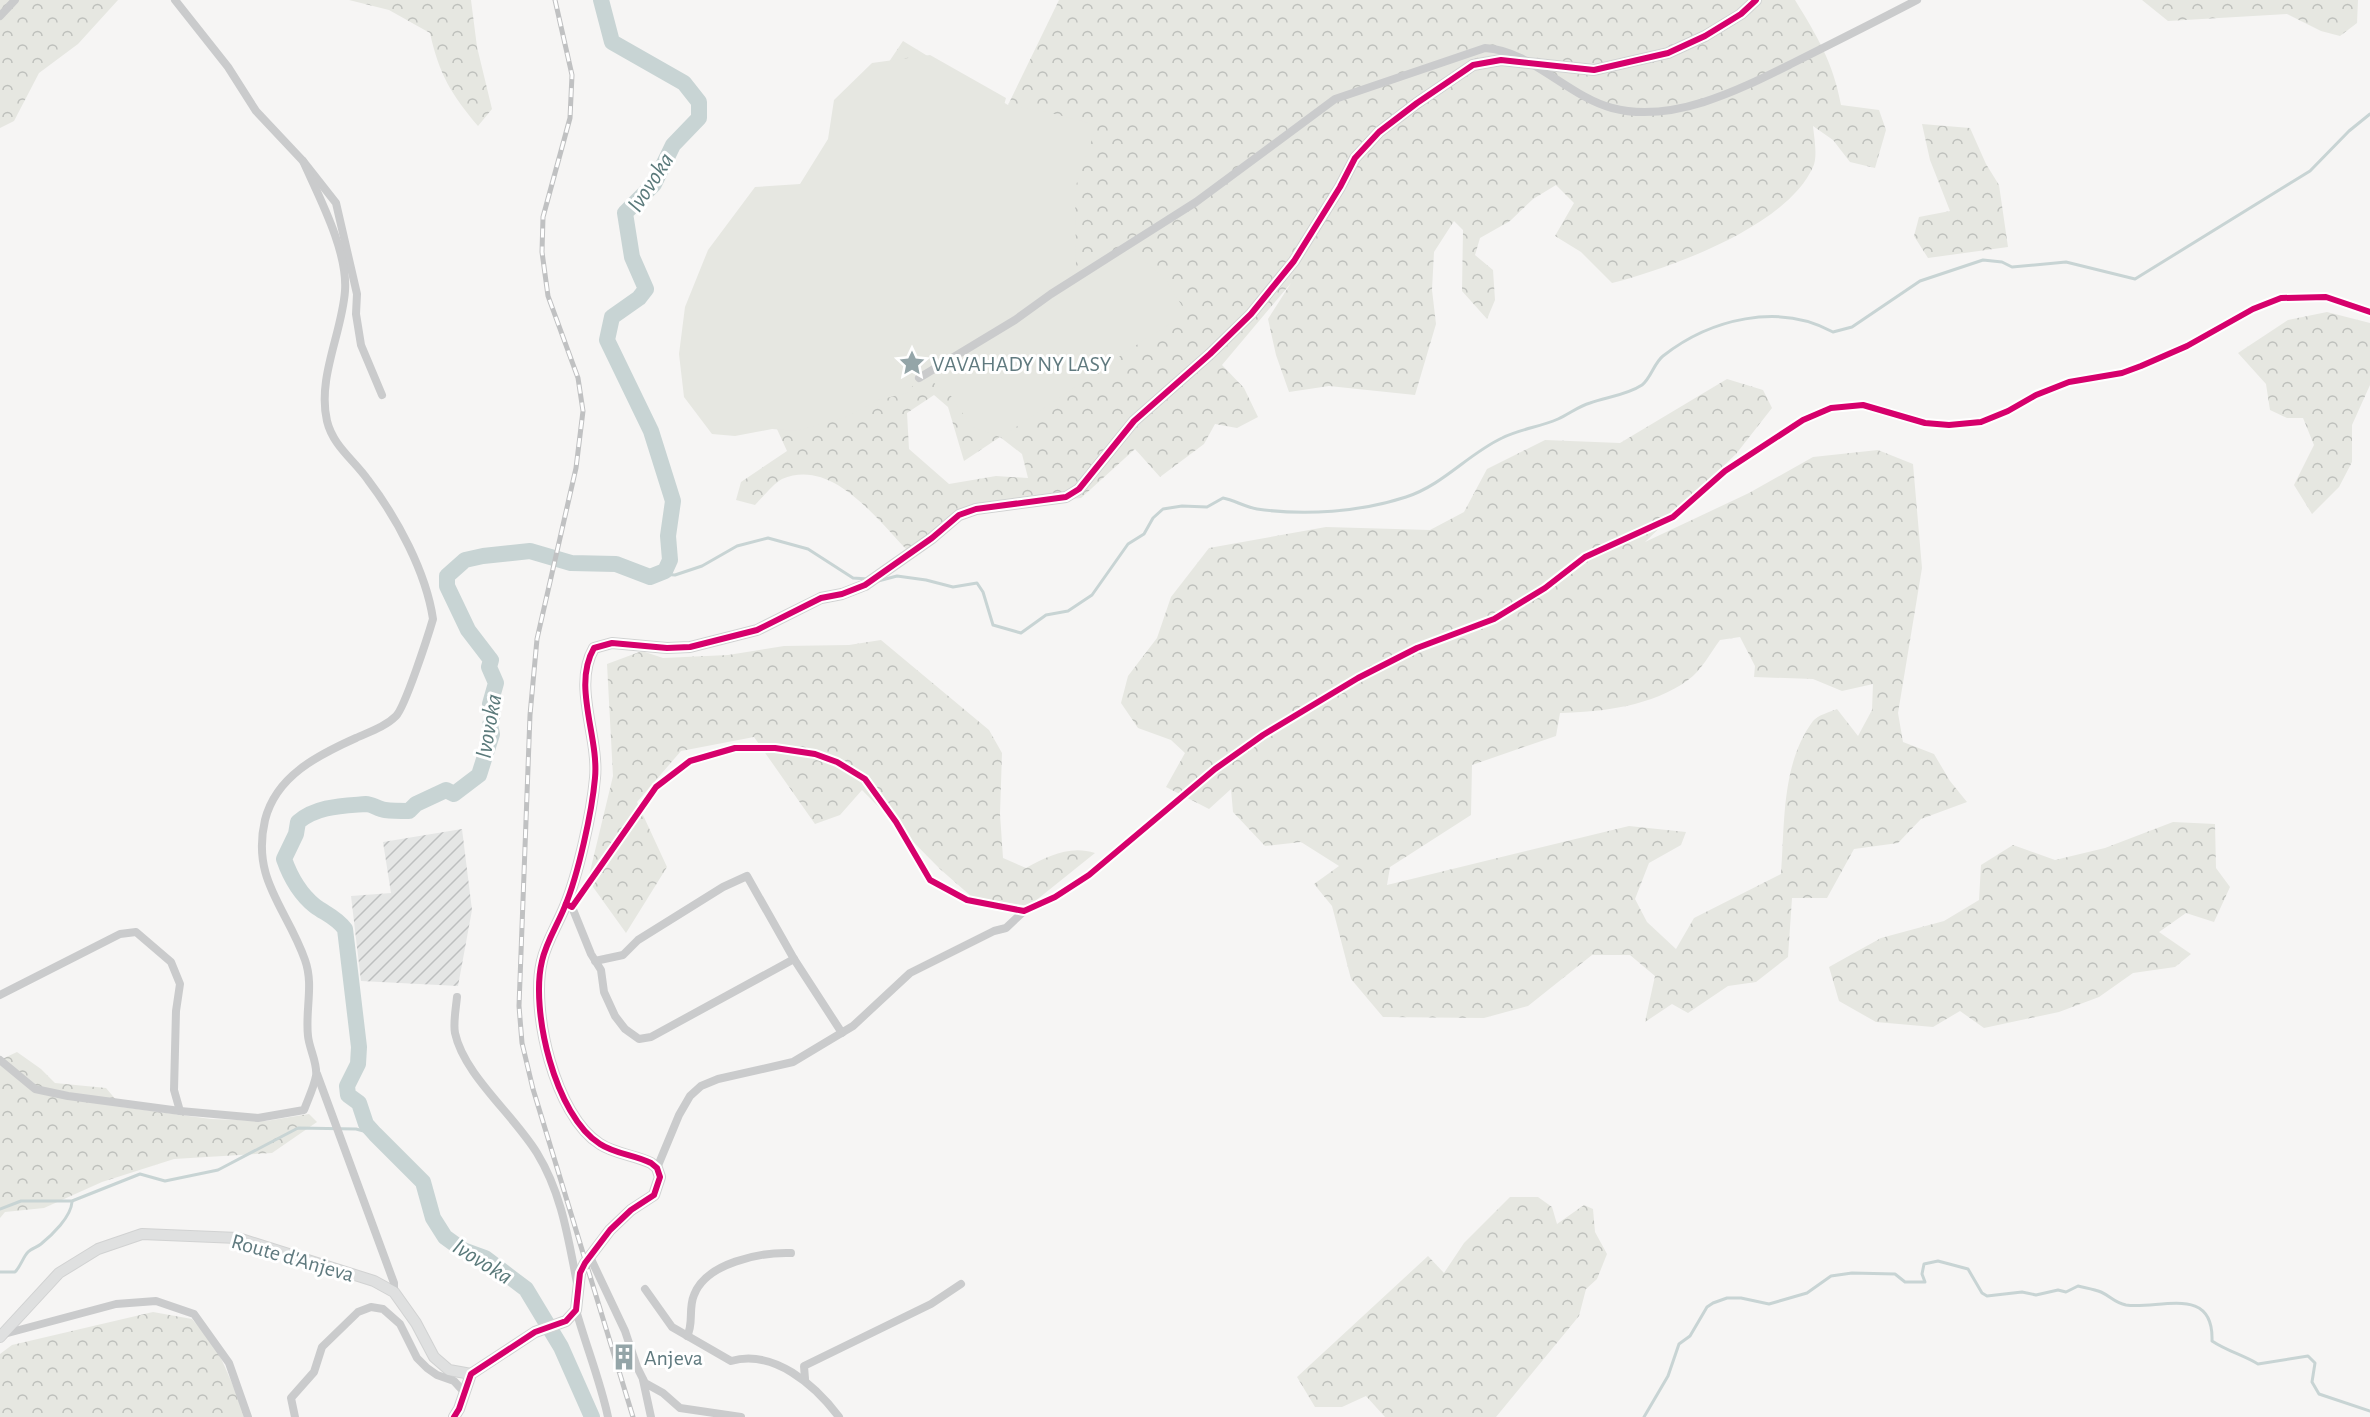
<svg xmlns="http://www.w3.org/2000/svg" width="2370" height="1417" viewBox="0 0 2370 1417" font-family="'Alegreya Sans',sans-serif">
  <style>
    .industrial { fill: url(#industrial-furrows) }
    .forest { fill: url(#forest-crowns); fill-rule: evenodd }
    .green { fill: #e6e7e1 }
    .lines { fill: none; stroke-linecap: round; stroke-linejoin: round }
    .stream { stroke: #c8d4d4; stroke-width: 3 }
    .river { stroke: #c8d4d4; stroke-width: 16 }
    .secondary-casing { stroke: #d1d2d2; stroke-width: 12 }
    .street { stroke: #cacbcc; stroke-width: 8 }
    .secondary { stroke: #dfe0e0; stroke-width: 10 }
    .rail-casing { stroke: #c0c1c2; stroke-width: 5 }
    .rail { stroke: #fff; stroke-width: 3; stroke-dasharray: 9; stroke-linecap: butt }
    .cycleway-casing { stroke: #fff; stroke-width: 10 }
    .cycleway { stroke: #d6006c; stroke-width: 6 }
    .labels { text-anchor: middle; stroke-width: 6; stroke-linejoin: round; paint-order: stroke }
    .poi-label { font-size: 22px; fill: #607a7f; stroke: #fff; text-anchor: start }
    .street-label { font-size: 22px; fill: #607a7f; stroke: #fff }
    .water-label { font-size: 24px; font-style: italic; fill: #5b7a7b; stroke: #fff }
  </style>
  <defs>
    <pattern id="industrial-furrows" width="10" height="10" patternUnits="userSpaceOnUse" patternTransform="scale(1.5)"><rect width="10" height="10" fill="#e5e6e5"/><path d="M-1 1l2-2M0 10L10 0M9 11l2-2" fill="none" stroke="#bdbfbf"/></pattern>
    <pattern id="forest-crowns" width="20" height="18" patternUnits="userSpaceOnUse" patternTransform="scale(1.5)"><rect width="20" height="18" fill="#e6e7e1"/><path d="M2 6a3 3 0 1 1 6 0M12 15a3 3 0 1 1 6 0" fill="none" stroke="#bec0bc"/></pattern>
  </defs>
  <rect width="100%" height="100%" fill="#f6f5f4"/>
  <!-- industrial -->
  <path class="industrial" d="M462,829L472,910L458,986L361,981L351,896L391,893L383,842Z"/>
  <!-- forest -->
  <g class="forest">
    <path d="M0,0H118L78,44L39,73L14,121L0,128Z"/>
    <path d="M349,0H471L477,47L492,109L478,126C451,94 439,74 430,33L389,10Z"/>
    <path d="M1059,0H1795C1817,36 1833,62 1841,105L1879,110L1886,130L1875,168L1850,162L1833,140L1813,126C1814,137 1818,157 1813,167C1787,226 1671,268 1612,283L1581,252L1555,236L1574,203L1556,185L1533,199L1510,221L1480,238L1475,255L1493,270L1495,300L1487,319L1462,291L1463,230L1454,221L1434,252L1432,290L1436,324L1415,395L1329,386L1289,392L1276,355L1268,319L1291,283L1222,365L1244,388L1258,417L1237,428L1215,424L1204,444L1160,477L1135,449L1081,498L976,509L909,552C878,521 833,457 782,479C773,484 763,497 755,505L736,500L741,482L787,451L771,416L765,246L903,41L1008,105ZM934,395L948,407L964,461L1000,437L1022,454L1028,478L996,476L949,484L909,449L907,413Z"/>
    <path d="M2142,0H2358L2357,23L2340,36L2321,31L2287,14L2168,21Z"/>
    <path d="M1922,124L1970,128L1986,164L1999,185L2008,247L1928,258L1914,236L1919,217L1950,211L1930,160Z"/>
    <path d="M2327,312L2370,323V385L2352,425V462L2339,487L2312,514L2294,485L2314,445L2303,418H2287L2270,410L2266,384L2238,353L2288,320Z"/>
    <path d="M1727,379L1763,390L1772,408L1736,454L1645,542L1749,493L1813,457L1878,450L1913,464L1922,568L1898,713L1903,742L1934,754L1950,781L1967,802L1921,819L1898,843L1854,849L1827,898H1792L1788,957L1756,982L1728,986L1688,1013L1672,1004L1645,1022L1655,976L1630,955H1592L1528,1006L1484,1018L1383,1017L1351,979L1332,906L1314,884L1339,866L1301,842L1265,846L1233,812L1231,789L1209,809L1166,787L1185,753L1171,740L1138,728L1121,703L1128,676L1157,638L1171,597L1209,548L1326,527L1430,530L1464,512L1487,469L1545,440L1620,443ZM1740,637L1755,666L1754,677L1813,679L1842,691L1873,684L1872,710L1858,736L1837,709C1830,712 1818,715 1813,721C1781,764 1785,824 1781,874L1694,918L1676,949L1647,922L1635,899L1649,863L1681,845L1686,832L1629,826L1387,885L1390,867L1471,815L1472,765L1556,736L1560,713C1602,712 1653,706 1688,680C1701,671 1711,652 1720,640Z"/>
    <path d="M881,640L989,730L1002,753L1000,814L1003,858L1026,868C1048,856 1070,845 1095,853L1029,906L972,897L940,869L862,790L840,815L815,824L754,737L681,751L637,802L667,867L626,933L588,880L613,776L607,664L642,651L663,658L728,655L784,646L849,645Z"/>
    <path d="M2173,822L2215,824L2216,868L2230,887L2214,922L2186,913L2159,932L2191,954L2175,967L2133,973L2099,997L2059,1012L1984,1028L1960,1011L1933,1027L1876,1022L1839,1001L1829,967L1881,938L1944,921L1979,900L1981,865L2013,845L2055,860L2105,848Z"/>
    <path d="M17,1052L41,1069L55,1083L106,1088L122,1107L211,1119L266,1121L309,1114L317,1122L272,1153L174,1159L102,1182L44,1208L5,1212L0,1218V1060Z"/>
    <path d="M1510,1197H1538L1552,1207L1557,1224L1584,1205L1593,1209L1595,1232L1607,1254L1597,1279L1586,1289L1579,1316L1496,1417H1385L1366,1396L1342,1407H1315L1297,1377L1428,1256L1444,1273L1464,1243Z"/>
    <path d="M153,1312L192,1319L216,1347L247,1417H0V1354L12,1345Z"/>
  </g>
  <!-- green -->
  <path class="green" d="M930,55L1006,98L1004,105L1043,111L1097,125L1075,188L1076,264L1079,275L1114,254L1133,251L1166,280L1187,314C1121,351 1064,398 1000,437L972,427L951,396L925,376L919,378L907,393L878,400L849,416L797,431L772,429L735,436L712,434L684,397L679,354L685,307L708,250L755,187L800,184L828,139L834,100L872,63Z"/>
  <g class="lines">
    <!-- stream -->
    <g class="stream">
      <path d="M658,574L675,575L702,566L737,546L768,538L808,549L853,578L868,579"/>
      <path d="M878,581L897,576L926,580L953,587L977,583L983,592L993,625L1021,633L1046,615L1068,611L1092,595L1128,544L1144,534L1153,518L1163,509L1182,506L1207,507L1223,498C1234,500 1245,507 1257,509C1305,516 1360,512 1406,497C1443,485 1468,454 1502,438C1520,429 1540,427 1558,419C1569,414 1579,406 1590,403C1607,397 1627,395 1642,385C1651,378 1654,363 1663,356C1710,319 1779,302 1833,332L1852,327L1920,281L1983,260L2002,262L2012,267L2066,262L2135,279L2310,171L2349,131L2370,114"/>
      <path d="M0,1209L21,1201H72L140,1174L165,1181L218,1170L298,1128L356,1129L375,1134"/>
      <path d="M0,1272H15C21,1266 23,1257 28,1252C31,1249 37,1247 41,1244C52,1235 71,1217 72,1202"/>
      <path d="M1644,1417L1668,1376L1679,1344L1690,1336L1707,1307L1713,1303L1727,1298H1741L1769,1304L1807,1293L1831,1276L1852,1273L1895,1274L1905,1282H1925L1922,1274L1924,1264L1938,1261L1968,1269L1982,1293L1987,1296L2022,1292L2036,1295L2058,1290L2066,1292L2078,1286C2086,1288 2094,1289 2101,1292C2110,1296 2115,1303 2126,1305C2158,1310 2214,1284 2212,1341C2227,1351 2243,1355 2258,1364L2308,1356L2315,1363L2312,1382L2319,1394L2370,1411"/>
    </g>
    <!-- river -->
    <path class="river" d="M592,1417L561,1347L526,1289L485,1258L463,1250L445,1237L433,1218L423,1182L375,1134L366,1124L359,1103L348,1095L347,1086L358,1064L359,1047L345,929C336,917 326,914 315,906C300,894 290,876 284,859L296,834L298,822C317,806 342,806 366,804C372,804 378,809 385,810C393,811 401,811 409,811L416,804L446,790L454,794L479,775L492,734L490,725L493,714L490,704L496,683L489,667L491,660L468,630L447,586V576L465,560L483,556L530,551L571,563L616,564L650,577L665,571L670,560L668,536L673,501L651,431L607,340L612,317L639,298L646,289L632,257L625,213L654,184L673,145L699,118V102L684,83L612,42L601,0"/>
    <!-- secondary casing -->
    <g class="secondary-casing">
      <g id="secondary">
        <path d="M0,1337L59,1273L98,1249L142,1234L238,1238L374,1281L394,1292L416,1323L434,1357L449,1370L471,1374"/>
        <path d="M454,1417L459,1409L471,1374L535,1332L566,1321L576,1310L580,1273L585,1263L610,1230L631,1210L654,1195L660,1177L657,1168L651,1163C635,1155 615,1154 600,1144C555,1116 530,1010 542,961C546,942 558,924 565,906C578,875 592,812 595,778C599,736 572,686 594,648L612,643L667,648L690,647L757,630L821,598L842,594L865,585L932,538L959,515L976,509L1066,497L1079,489L1134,421L1210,354L1251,314L1294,261L1340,187L1355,158L1379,132L1417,103L1473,65L1501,60L1594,70L1668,53L1705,36L1741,14L1756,0"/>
      </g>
    </g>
    <!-- street -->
    <g class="street">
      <path d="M175,0L228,67L256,111L303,161L336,203L357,294L356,314L361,345L382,395"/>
      <path d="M0,16L15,0"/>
      <path d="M919,378L1015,320L1051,294L1196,202L1335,99L1485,48C1530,50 1569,97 1612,108C1672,124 1739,90 1791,64C1833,43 1875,22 1917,0"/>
      <path d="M566,904L572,907L656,787L690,761L735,748H775L815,754L837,762L865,779L896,822L930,880L967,900L1024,911L1055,897L1089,875L1215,769L1263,735L1358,678L1417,648L1494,619L1545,588L1585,557L1673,517L1725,471L1803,420L1831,408L1863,405L1925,423L1949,425L1981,422L2008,411L2036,395L2069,382L2122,373L2141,366L2187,346L2253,309L2281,298L2326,297L2370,312"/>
      <path d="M572,907L591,954L601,970L604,992L615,1016L625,1029L639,1039L651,1037L794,959"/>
      <path d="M595,961L623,955L638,940L723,887L747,876L794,959L842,1033"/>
      <path d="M0,995L120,934L136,932L171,962L180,984L176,1011L174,1090L180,1111"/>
      <path d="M457,997C456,1008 453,1023 455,1033C464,1075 514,1115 537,1153C562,1194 568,1238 577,1283"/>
      <path d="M0,1060L35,1089L68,1096L180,1111L258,1118L304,1110C308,1099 314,1087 316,1076C318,1064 309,1048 308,1036C305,1010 314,985 305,960C287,908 251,880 265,820C276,776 318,755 356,738C369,732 385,727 396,716C405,707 428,636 433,619C426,572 397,518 368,480C354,460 333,446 327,421C317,378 342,333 345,291C348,251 319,197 303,161"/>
      <path d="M317,1074L394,1283V1292"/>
      <path d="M657,1168L679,1115L690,1096L701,1086L718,1079L793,1062L853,1026L910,973L994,931L1006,928L1024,911"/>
      <path d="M590,1257L625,1331L637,1367L645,1383L663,1393L680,1408L741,1417"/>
      <path d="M645,1289L672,1327L731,1361C774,1349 815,1385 839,1417"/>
      <path d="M576,1310C586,1346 600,1380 608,1417"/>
      <path d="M4,1334L116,1304L156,1301L194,1314L229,1363L248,1417"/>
      <path d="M687,1336C694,1324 688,1309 694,1295C706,1263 760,1252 791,1253"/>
      <path d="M805,1379L804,1366L931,1304L961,1284"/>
      <path d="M643,1380L651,1417"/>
      <path d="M295,1417L291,1398L314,1372L322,1347L358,1312L371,1307L383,1309L400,1324L417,1358L427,1368L437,1375L454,1381L465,1393"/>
    </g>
    <!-- secondary -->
    <use href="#secondary" class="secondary"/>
    <!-- rail casing -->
    <g class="rail-casing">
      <path id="rail" d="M555,0L572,75L570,118L543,217L542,252L548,296L578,378L583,411L576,468L537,639L530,715L519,1006L522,1043L533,1089L633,1417"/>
    </g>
    <!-- rail -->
    <use href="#rail" class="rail"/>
    <!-- cycleway casing -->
    <g class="cycleway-casing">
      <g id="cycleway">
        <path d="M566,904L572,907L656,787L690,761L735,748H775L815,754L837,762L865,779L896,822L930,880L967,900L1024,911L1055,897L1089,875L1215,769L1263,735L1358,678L1417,648L1494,619L1545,588L1585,557L1673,517L1725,471L1803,420L1831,408L1863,405L1925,423L1949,425L1981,422L2008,411L2036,395L2069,382L2122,373L2141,366L2187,346L2253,309L2281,298L2326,297L2370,312"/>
        <path d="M454,1417L459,1409L471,1374L535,1332L566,1321L576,1310L580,1273L585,1263L610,1230L631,1210L654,1195L660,1177L657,1168L651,1163C635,1155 615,1154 600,1144C555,1116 530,1010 542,961C546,942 558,924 565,906C578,875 592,812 595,778C599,736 572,686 594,648L612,643L667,648L690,647L757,630L821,598L842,594L865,585L932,538L959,515L976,509L1066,497L1079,489L1134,421L1210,354L1251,314L1294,261L1340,187L1355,158L1379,132L1417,103L1473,65L1501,60L1594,70L1668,53L1705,36L1741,14L1756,0"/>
      </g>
    </g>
    <!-- cycleway -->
    <use href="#cycleway" class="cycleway"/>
  </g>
  <!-- icons -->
  <defs>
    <g id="sight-bare" transform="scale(2.07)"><path d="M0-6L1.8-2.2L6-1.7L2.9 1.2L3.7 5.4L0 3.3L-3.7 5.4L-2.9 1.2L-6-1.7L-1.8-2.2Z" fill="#94a5a8" stroke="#fff" stroke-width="2.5" paint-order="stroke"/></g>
    <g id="building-bare" transform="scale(2.07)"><path d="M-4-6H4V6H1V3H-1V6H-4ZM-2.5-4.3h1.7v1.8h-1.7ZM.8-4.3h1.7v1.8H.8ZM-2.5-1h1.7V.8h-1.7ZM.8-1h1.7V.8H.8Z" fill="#94a5a8" stroke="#fff" stroke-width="2.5" paint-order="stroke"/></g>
  </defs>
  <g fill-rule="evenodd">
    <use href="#sight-bare" x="912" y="363"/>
    <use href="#building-bare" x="624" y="1357"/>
  </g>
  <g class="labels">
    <!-- poi labels -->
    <g class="poi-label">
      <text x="932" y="371">VAVAHADY NY LASY</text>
      <text x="644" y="1365">Anjeva</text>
    </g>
    <!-- street labels -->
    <g class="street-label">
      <text transform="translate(293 1257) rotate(16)" y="8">Route d'Anjeva</text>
    </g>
    <!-- water labels -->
    <g class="water-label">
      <text transform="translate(650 182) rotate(-57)" y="8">Ivovoka</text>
      <text transform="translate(488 726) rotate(-80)" y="8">Ivovoka</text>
      <text transform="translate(483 1261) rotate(32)" y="8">Ivovoka</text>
    </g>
  </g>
</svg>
